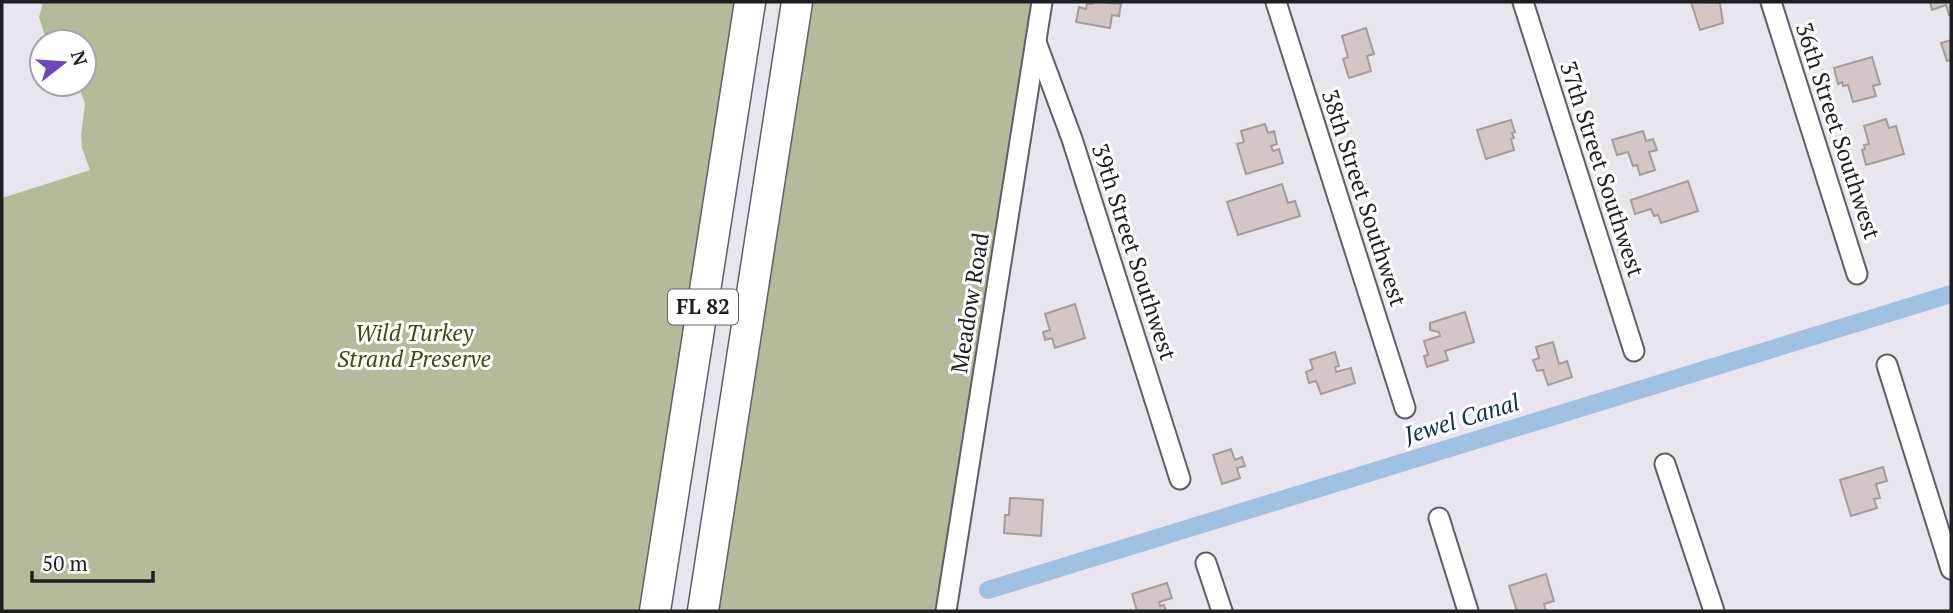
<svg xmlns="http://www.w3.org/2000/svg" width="1953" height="613" viewBox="0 0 1953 613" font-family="'PT Serif',serif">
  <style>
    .green { fill: #b2bc9b }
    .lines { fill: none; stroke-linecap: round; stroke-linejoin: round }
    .canal { stroke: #a0c1e2; stroke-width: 18 }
    .building { fill: #d3c6c5; stroke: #a79c9a; stroke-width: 2 }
    .minor-casing { stroke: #615e67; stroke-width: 23 }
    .highway-casing { stroke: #615e67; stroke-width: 33 }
    .minor { stroke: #fff; stroke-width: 19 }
    .highway { stroke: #fff; stroke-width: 30 }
    .labels { text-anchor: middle; stroke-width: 6; stroke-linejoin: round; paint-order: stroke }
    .shield { fill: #fff; stroke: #626264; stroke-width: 2 }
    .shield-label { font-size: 21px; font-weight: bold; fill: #1f1e22 }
    .street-label { font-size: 23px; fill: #1f1e22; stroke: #fff }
    .park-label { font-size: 23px; font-style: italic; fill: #3f4d0a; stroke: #fff }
    .water-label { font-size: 24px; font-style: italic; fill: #0e3554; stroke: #fff }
  </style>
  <rect width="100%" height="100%" fill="#e9e5ef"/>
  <!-- green -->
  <g class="green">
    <path d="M43,2H741L646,611H2V198L90,170L82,148L81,135L85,104L78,84H84V42H47L39,17Z"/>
    <path d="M807,2H1033L944,611H713Z"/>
  </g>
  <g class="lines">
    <!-- canal -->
    <path class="canal" d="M988,590L1951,294"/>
  </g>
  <!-- building -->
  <g class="building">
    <path d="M1092,2L1121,4L1119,16L1112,15L1110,28L1076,22L1079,7L1086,9L1087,4H1092Z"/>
    <path d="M1691,2L1720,3L1723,23L1700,30Z"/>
    <path d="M1930,2H1951V15H1949L1946,5L1932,10Z"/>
    <path d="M1366,28L1374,54L1367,56L1371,71L1349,78L1343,59L1348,57L1342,36Z"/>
    <path d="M1951,40V60L1947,61L1941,43Z"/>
    <path d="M1872,57L1880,84L1873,86L1876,96L1853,102L1848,85L1843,86L1842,82L1838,84L1834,68Z"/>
    <path d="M1886,119L1889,128L1896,126L1904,154L1866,165L1862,150L1865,149L1864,145L1869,144L1864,126Z"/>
    <path d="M1511,120L1515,132L1512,133L1514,138L1511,139L1514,150L1486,159L1477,130Z"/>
    <path d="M1265,124L1268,133L1274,131L1277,144L1271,146L1273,151L1279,149L1283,163L1246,174L1237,144L1244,142L1241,131Z"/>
    <path d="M1643,131L1646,141L1653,139L1657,150L1649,152L1655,170L1640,175L1637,165L1633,166L1628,152L1617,155L1612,140Z"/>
    <path d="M1688,181L1698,211L1661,223L1658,215L1654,216L1651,209L1635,214L1631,200Z"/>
    <path d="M1282,184L1288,203L1295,201L1300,216L1238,235L1227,202Z"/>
    <path d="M1075,304L1085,338L1055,348L1052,338L1045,340L1043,332L1050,330L1045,314Z"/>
    <path d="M1465,312L1474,342L1445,351L1448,360L1427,367L1424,356L1428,355L1424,341L1440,336L1439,332L1430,330V323Z"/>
    <path d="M1553,342L1559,364L1567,361L1572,377L1548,385L1543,370L1537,371L1533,360L1539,358L1536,347Z"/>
    <path d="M1335,352L1339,366L1335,367L1336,372L1351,368L1355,383L1321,394L1316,381L1309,383L1306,372L1313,369L1310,360Z"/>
    <path d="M1231,449L1235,460L1242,457L1245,466L1237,468L1240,478L1222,484L1213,455Z"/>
    <path d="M1883,467L1887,481L1876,484L1880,498L1874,499L1877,508L1851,516L1840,480Z"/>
    <path d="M1010,498L1043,500L1041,536L1004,533L1005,515H1009Z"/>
    <path d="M1546,574L1554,601L1544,604L1546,611H1517L1509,586Z"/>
    <path d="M1167,583L1172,598L1159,602L1160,606L1164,605L1166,611H1137L1132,594Z"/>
  </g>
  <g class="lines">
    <!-- minor casing -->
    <g class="minor-casing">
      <g id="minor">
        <path d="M1276,2L1405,408"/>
        <path d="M1523,2L1634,351"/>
        <path d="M1771,2L1857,274"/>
        <path d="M1036,42L1072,139L1180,479"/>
        <path d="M1887,365L1951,569"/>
        <path d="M1665,464L1714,611"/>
        <path d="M1439,518L1468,611"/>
        <path d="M1206,563L1222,611"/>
        <path d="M946,611L1042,2"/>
      </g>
    </g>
    <!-- highway casing -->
    <g class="highway-casing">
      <g id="highway">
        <path d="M655,611L750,2"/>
        <path d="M703,611L797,2"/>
      </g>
    </g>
    <!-- minor -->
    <use href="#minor" class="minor"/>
    <!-- highway -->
    <use href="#highway" class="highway"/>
  </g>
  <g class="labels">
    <!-- shield labels -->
    <rect class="shield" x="668" y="289.5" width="70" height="35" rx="5"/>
    <g class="shield-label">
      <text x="703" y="314">FL 82</text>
    </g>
    <!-- street labels -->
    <g class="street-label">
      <text transform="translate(1838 131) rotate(72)" y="8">36th Street Southwest</text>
      <text transform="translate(1602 169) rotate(72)" y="8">37th Street Southwest</text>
      <text transform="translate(1364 198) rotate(72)" y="8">38th Street Southwest</text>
      <text transform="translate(1134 252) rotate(72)" y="8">39th Street Southwest</text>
      <text transform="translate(970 303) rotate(-81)" y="8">Meadow Road</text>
    </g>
    <!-- park labels -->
    <g class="park-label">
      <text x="414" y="341">Wild Turkey<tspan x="414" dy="26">Strand Preserve</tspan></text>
    </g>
    <!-- water labels -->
    <g class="water-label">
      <text transform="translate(1462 419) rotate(-17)" y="8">Jewel Canal</text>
    </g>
  </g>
  <!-- border -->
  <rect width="1953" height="613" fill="none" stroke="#1f1e22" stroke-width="7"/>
  <!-- north arrow -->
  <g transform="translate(63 63) rotate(73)"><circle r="33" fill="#ffffff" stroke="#a5a5a7" stroke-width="2"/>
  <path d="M0-5L12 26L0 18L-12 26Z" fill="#6c47bf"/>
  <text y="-10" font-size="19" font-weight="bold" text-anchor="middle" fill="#1f1e22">N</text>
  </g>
  <!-- scale -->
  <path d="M32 571v10h121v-10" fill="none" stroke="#1f1e22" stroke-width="3.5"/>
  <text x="42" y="571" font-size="21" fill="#1f1e22" stroke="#ffffff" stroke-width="5" paint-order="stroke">50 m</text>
</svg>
